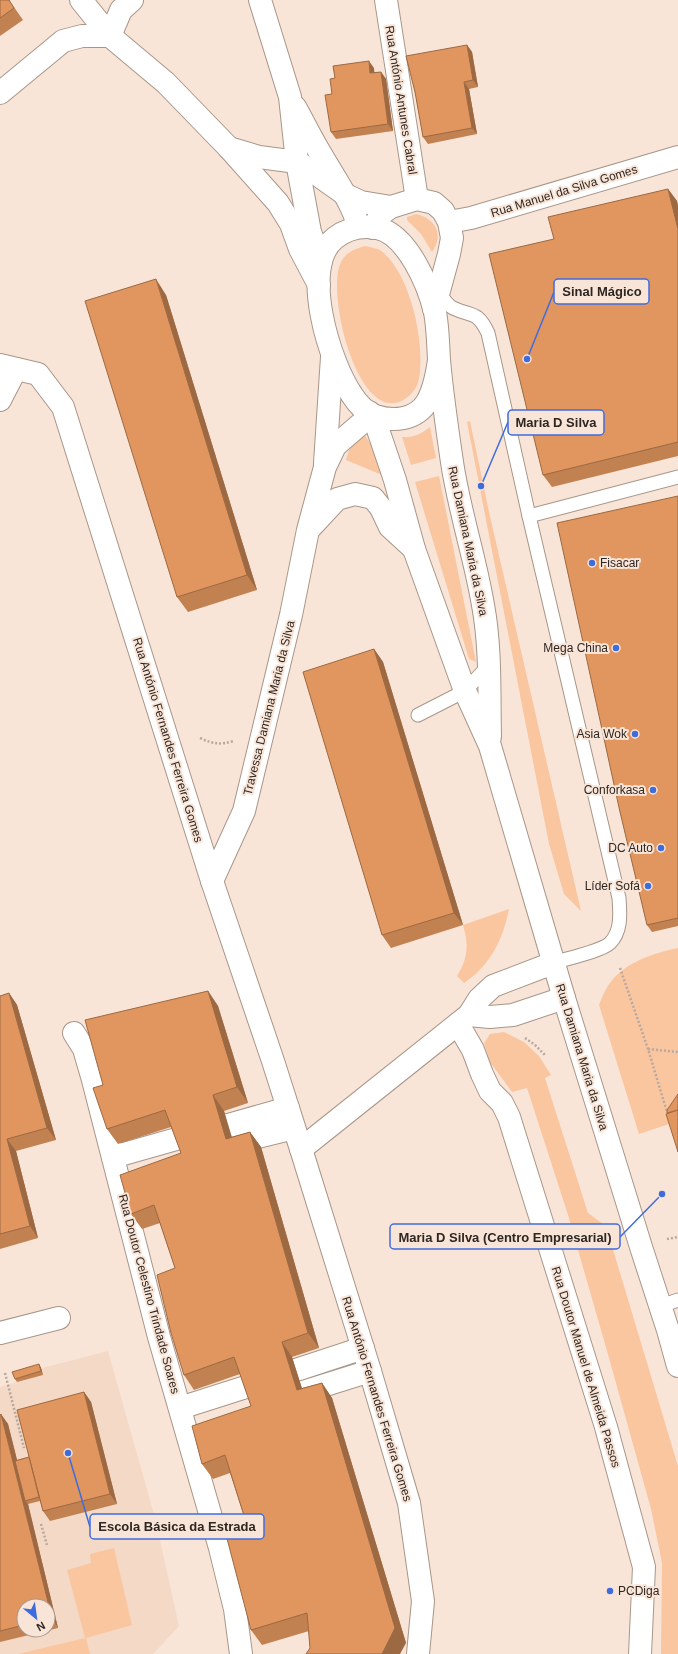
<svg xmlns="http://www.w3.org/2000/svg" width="678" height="1654" viewBox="0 0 678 1654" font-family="Arial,sans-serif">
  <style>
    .built { fill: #f3d9c6; fill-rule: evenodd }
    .green { fill: #fac6a0 }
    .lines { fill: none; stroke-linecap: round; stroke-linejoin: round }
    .lane-casing { stroke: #a89689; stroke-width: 15 }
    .street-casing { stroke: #a89689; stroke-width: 24 }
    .secondary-casing { stroke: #a89689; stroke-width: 24 }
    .primary-casing { stroke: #a89689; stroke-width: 24 }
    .path { stroke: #b8a89e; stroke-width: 2.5; stroke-dasharray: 2 2; stroke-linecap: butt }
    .lane { stroke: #fff; stroke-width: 13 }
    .street { stroke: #fff; stroke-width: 22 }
    .secondary { stroke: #fff; stroke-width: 22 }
    .primary { stroke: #fff; stroke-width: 22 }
    .wall { fill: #c18151; fill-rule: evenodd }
    .shaded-wall { fill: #9d6942 }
    .building { fill: #e0965e; stroke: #9d6942 }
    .poi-dot { fill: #3f6cdd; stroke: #f9e5d8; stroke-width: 1.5 }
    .labels { text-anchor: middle; stroke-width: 4; stroke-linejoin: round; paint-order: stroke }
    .street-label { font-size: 12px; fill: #2d2621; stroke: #f9e5d8 }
    .poi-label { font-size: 12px; fill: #2d2621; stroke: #f9e5d8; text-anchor: end }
    .leader { fill: none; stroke: #3f6cdd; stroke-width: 1.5 }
    .callout-dot { fill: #3f6cdd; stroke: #f9e5d8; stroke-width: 1.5 }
    .callout { fill: #f9e5d8; stroke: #3f6cdd; stroke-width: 1.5 }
    .callout-label { font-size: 13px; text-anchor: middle; font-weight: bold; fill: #2d2621 }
  </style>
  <rect width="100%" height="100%" fill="#f9e5d8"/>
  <!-- built -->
  <path class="built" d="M108,1351L155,1518L179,1626L153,1654H0V1387L17,1382L15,1375ZM24,1606H48V1630H24Z"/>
  <!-- green -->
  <g class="green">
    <path d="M416,214C435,218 445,235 432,252L421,234L407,220V217Z"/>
    <path d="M365,246C370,247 376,248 380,250C411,272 427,348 418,383C416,389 411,395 405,399C359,429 325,293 341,262C346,252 355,249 365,246Z"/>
    <path d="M470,421L489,512L581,911L564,894L549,844L467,422Z"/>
    <path d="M430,427L436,458L411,465L402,437C413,438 421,434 430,427Z"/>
    <path d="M364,434L372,446L382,475L346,460C350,447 351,442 364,434Z"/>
    <path d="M439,476L476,662L469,659L415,482Z"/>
    <path d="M509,909C503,939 491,965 464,983L457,976C468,958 469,946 463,925Z"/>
    <path d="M678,948V1118L675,1122L639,1134L599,1005C602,998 605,989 610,983C625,962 654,953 678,948Z"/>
    <path d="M504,1032L524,1042L539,1056L551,1075L545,1078L588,1213L606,1226L678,1466V1654H661L662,1563L651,1509L609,1358L568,1215L527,1088L512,1092L490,1062L484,1043L490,1034Z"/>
    <path d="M114,1548L132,1625L86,1638L90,1654H18L85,1638L67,1570L91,1563L90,1554Z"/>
  </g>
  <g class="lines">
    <!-- lane casing -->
    <g class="lane-casing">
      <g id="lane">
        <path d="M438,291C442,297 447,305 453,308C472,317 477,310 488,333L529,516L619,898C620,913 622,931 610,943C602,951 565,959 553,963"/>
        <path d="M529,516L678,477"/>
        <path d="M418,715L465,691L489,665"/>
        <path d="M661,1306L678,1300"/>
      </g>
    </g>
    <!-- street casing -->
    <g class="street-casing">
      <g id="street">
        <path d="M81,0L110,36L166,83L229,148L278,203L291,224L300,249L319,285"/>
        <path d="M386,0L417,199"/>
        <path d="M110,36L121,10L132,0"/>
        <path d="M0,93L63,41L82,36H110"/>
        <path d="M229,148L259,157L297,162L312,171L346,195L361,202L391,207"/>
        <path d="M0,365L38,374L63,407L212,881L273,1061L301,1149L370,1371L409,1503L423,1601L418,1654"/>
        <path d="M0,400L16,369"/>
        <path d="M325,463L332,357"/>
        <path d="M310,528L337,499L355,494L373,498L381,508L390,527L414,549"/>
        <path d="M212,881L244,811L291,615L308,530L325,467L335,446L364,421L369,412"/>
        <path d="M469,1015L490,1017L513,1015L564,998"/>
        <path d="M458,1024L473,1050L482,1074L490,1091L502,1103L509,1117L606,1427L644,1567L640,1654"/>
        <path d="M74,1033L84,1049L93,1080L159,1337L220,1548L235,1609L241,1654"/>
        <path d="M228,1125L288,1108"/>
        <path d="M233,1143L294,1128"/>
        <path d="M301,1149L469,1015L479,999L493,986L553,963"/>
        <path d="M113,1157L180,1138"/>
        <path d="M0,1333L59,1318"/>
        <path d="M296,1370L363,1348"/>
        <path d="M303,1392L370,1371"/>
        <path d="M180,1408L249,1386"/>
      </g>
    </g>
    <!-- secondary casing -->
    <g class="secondary-casing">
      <g id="secondary">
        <path d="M449,222L471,218L678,157"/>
        <path d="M373,228L381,214L391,207L417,199L434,203L443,211L449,222L452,238L449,254L434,309"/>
      </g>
    </g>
    <!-- primary casing -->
    <g class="primary-casing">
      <g id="primary">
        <path d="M260,0L290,97L297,162L310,232L321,261"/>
        <path d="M295,107C304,123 312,140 322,156C336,180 351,201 359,227"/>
        <path d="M439,360C437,374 434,390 427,402C416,420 393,422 375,416C366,413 357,403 352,395C330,364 299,266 335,238C348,228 361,225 377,228C407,234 428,284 435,312C438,328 438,344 439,360C442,394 447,428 452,462C459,510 475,557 483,605C491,648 489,694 490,737"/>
        <path d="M373,415L395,480L414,549L465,691L490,746L564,998L641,1247L668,1330L678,1366"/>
      </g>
    </g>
    <!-- path -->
    <g class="path">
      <path d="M200,738C213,744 220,745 234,741"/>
      <path d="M620,968L648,1049L667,1112"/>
      <path d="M525,1038L535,1045L545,1055"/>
      <path d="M648,1049L678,1052"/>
      <path d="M667,1239L678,1237"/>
      <path d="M5,1373L24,1448"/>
      <path d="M41,1524L47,1545"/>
    </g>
    <!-- lane -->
    <use href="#lane" class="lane"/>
    <!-- street -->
    <use href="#street" class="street"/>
    <!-- secondary -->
    <use href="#secondary" class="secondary"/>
    <!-- primary -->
    <use href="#primary" class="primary"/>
  </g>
  <!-- wall -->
  <g class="wall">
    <path d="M0,0H9L23,20L0,36Z"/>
    <path d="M467,45L472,52L478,87L469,89L477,134L428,144L423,137Z"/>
    <path d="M374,68V72H381L386,79L393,131L336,139L331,132L335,78Z"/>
    <path d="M668,189L677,201L678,206V456L552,487L543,475L554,239Z"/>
    <path d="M166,295L257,590L188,612L177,597Z"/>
    <path d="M678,496V926L652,932L647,925Z"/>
    <path d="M374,649L383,662L463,925L391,948L382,935Z"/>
    <path d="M208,991L218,1006L248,1103L224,1111L231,1137L250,1132L261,1147L319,1348L292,1357L302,1388L322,1383L332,1398L406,1643L310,1648L309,1631L262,1645L251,1630L246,1522L230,1473L213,1479L202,1464L251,1406L240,1374L194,1390L184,1375L175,1268L160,1223L142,1229L131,1214L181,1153L171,1127L118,1144L107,1129L103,1085Z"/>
    <path d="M9,993L17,1005L56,1140L16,1151L38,1238L0,1249V996Z"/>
    <path d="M39,1364L41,1368L43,1375L17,1382L15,1379Z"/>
    <path d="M84,1392L91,1402L117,1504L50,1521L43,1511L40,1501L28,1504L58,1628L0,1642V1415L8,1424L17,1460L29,1457ZM24,1606H48V1630H24Z"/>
  </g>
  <!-- shaded-wall -->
  <g class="shaded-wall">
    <path d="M467,45L472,52L478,87L473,80Z"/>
    <path d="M369,61L374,68L375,80L370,73Z"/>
    <path d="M381,72L386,79L393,131L388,124Z"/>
    <path d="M464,82L469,89L477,134L472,128Z"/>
    <path d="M668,189L677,201L678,206V229Z"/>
    <path d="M156,279L166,295L257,590L247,575Z"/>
    <path d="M374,649L383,662L463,925L454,913Z"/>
    <path d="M208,991L218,1006L248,1103L237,1087Z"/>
    <path d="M9,993L17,1005L56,1140L47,1128Z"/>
    <path d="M213,1095L224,1111L237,1154L226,1139Z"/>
    <path d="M250,1132L261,1147L319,1348L308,1333Z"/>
    <path d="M7,1139L16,1151L38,1238L30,1226Z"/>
    <path d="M282,1342L292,1357L307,1405L297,1390Z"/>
    <path d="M39,1364L41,1368L43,1375L41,1371Z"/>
    <path d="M322,1383L332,1398L406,1643L400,1654H382Z"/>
    <path d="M84,1392L91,1402L117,1504L110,1494Z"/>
    <path d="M1,1414L8,1424L27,1500L25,1501L28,1504L58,1628L52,1618Z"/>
  </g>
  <!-- building -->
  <g class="building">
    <path d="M0,0H9L14,8L0,18Z"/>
    <path d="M467,45L473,80L464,82L472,128L423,137L415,92L406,56Z"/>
    <path d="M369,61L370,73L381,72L388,124L331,132L325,95L332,94L330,79L335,78L333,66Z"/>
    <path d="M668,189L678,229V442L543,475L489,254L554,239L548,217Z"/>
    <path d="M156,279L247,575L177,597L85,301Z"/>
    <path d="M678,496V918L647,925L620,812L557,523Z"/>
    <path d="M374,649L454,913L382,935L303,672Z"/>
    <path d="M208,991L237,1087L213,1095L226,1139L250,1132L308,1333L282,1342L297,1390L322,1383L395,1628L382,1654H306L310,1648L307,1613L251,1630L225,1531L246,1522L225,1455L202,1464L192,1426L251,1406L234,1357L184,1375L171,1333L157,1275L175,1268L154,1205L131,1214L120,1175L181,1153L165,1110L107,1129L93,1088L103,1085L85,1020Z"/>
    <path d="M9,993L47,1128L7,1139L30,1226L0,1234V996Z"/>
    <path d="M678,1094V1110L667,1113V1110Z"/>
    <path d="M678,1110V1152L666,1114Z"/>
    <path d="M39,1364L41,1371L15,1379L12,1372Z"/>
    <path d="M84,1392L110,1494L43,1511L17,1410Z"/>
    <path d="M1,1414L52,1618L48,1619V1606H24V1625L0,1631V1415Z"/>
    <path d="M29,1457L39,1497L25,1501L15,1461Z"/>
  </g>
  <!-- markers -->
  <g class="poi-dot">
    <circle cx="592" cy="563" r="4"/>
    <circle cx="616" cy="648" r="4"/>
    <circle cx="635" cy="734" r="4"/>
    <circle cx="653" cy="790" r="4"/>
    <circle cx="661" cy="848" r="4"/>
    <circle cx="648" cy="886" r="4"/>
    <circle cx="610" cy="1591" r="4"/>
  </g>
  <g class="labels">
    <!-- street labels -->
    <g class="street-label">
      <text transform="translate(401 100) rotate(81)" y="4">Rua António Antunes Cabral</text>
      <text transform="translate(564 191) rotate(-17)" y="4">Rua Manuel da Silva Gomes</text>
      <text transform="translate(468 541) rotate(78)" y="4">Rua Damiana Maria da Silva</text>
      <text transform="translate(269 708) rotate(-76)" y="4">Travessa Damiana Maria da Silva</text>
      <text transform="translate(168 740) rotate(73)" y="4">Rua António Fernandes Ferreira Gomes</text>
      <text transform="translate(582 1057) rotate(73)" y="4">Rua Damiana Maria da Silva</text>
      <text transform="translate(149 1294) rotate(75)" y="4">Rua Doutor Celestino Trindade Soares</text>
      <text transform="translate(586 1367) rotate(73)" y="4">Rua Doutor Manuel de Almeida Passos</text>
      <text transform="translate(377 1399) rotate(73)" y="4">Rua António Fernandes Ferreira Gomes</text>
    </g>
    <!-- poi labels -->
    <g class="poi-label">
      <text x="600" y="567" text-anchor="start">Fisacar</text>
      <text x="608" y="652">Mega China</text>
      <text x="627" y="738">Asia Wok</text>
      <text x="645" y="794">Conforkasa</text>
      <text x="653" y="852">DC Auto</text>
      <text x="640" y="890">Líder Sofá</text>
      <text x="618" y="1595" text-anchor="start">PCDiga</text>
    </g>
  </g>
  <!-- callouts -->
  <path class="leader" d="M527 359L554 292M481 486L508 422M662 1194L620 1237M68 1453L90 1527"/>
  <g class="callout-dot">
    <circle cx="527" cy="359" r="4"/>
    <circle cx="481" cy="486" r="4"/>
    <circle cx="662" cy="1194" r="4"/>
    <circle cx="68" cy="1453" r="4"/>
  </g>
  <g class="callout">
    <rect x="554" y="279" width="95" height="25" rx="4"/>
    <rect x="508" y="410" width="96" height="25" rx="4"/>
    <rect x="390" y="1224" width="230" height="25" rx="4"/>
    <rect x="90" y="1514" width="174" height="25" rx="4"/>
  </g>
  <g class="callout-label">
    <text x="602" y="296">Sinal Mágico</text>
    <text x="556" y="427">Maria D Silva</text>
    <text x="505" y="1242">Maria D Silva (Centro Empresarial)</text>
    <text x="177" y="1531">Escola Básica da Estrada</text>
  </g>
  <!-- north arrow -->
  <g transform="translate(36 1618) rotate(151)"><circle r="19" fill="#f9e5d8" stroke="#a7998f"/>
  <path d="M0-3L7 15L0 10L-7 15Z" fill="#3f6cdd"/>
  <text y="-6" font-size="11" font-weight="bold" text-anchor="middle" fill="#2d2621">N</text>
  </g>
</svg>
